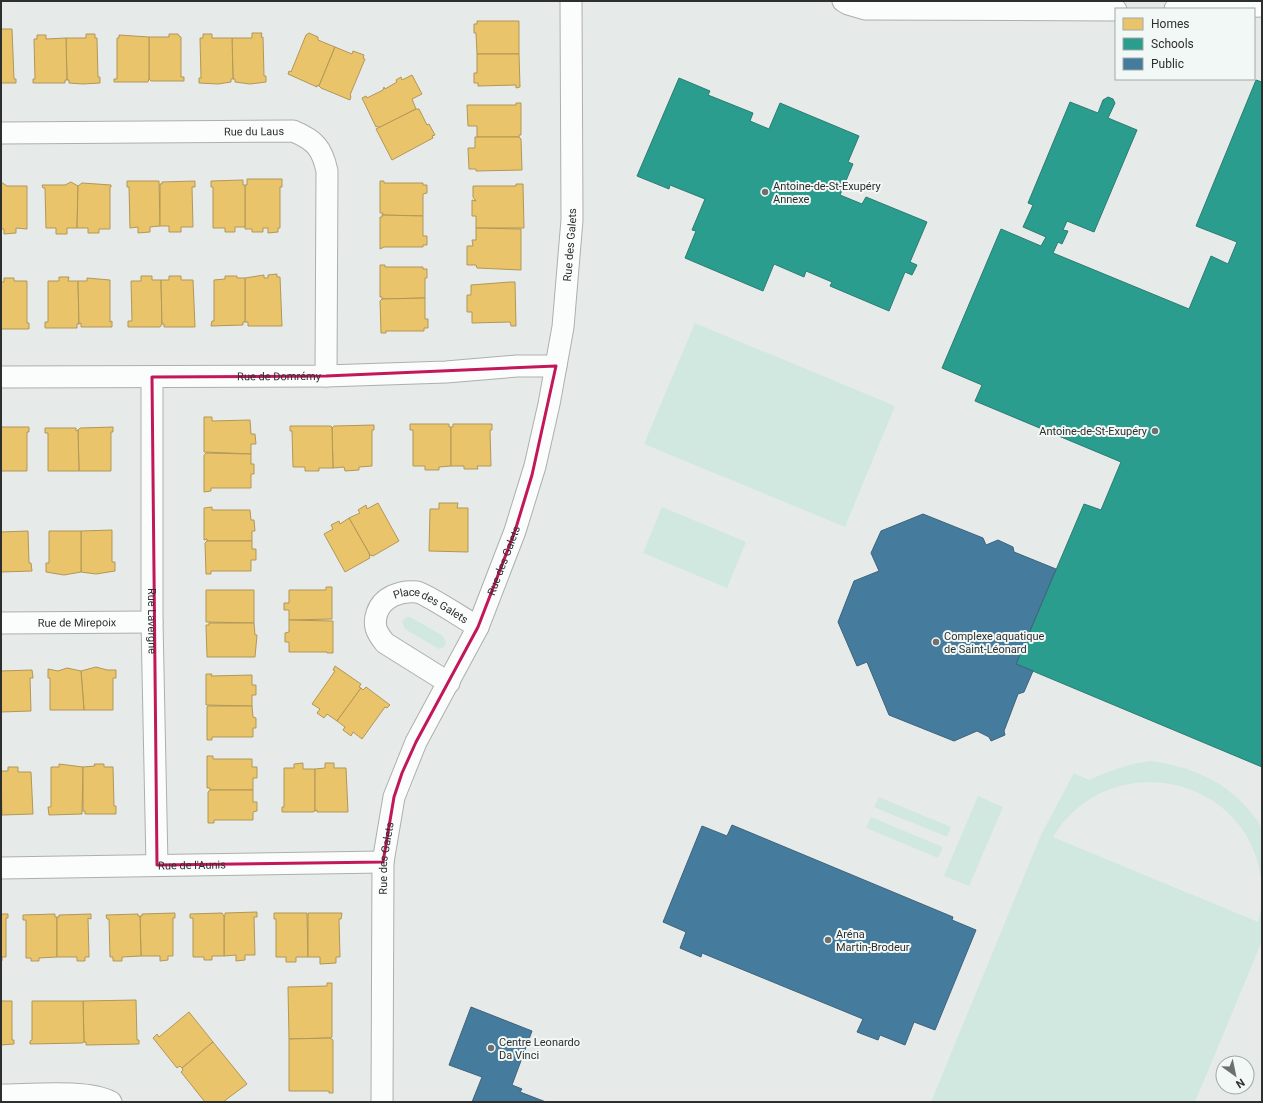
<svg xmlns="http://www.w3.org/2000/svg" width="1263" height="1103" viewBox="0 0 1263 1103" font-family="Roboto,sans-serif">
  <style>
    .grass { fill: #d1e8e1 }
    .homes { fill: #e9c46a; stroke: #b19758 }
    .schools { fill: #2a9d8f; stroke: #2b7c72 }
    .public { fill: #457b9d; stroke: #3e647c }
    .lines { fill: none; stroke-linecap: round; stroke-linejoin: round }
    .minor-casing { stroke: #adafae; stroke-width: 23 }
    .minor { stroke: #fbfcfc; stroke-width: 21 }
    .marked { fill: none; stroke: #c2185b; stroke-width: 3; stroke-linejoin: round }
    .poi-dot { fill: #6e706f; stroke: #f2f8f6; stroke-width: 1.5 }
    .labels { text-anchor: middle; stroke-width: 4; stroke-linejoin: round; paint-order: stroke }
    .street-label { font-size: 11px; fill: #2d2f2e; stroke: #f2f8f6 }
    .poi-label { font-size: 11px; fill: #2d2f2e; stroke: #f2f8f6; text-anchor: start }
  </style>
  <rect width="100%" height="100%" fill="#e6eae8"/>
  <!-- grass -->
  <g class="grass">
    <path d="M695,323L895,406L845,527L644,444Z"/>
    <path d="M662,507L746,542L727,588L643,553Z"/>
    <path d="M406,617H410L443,636L446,642L444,647L439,649L405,629L402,622Z"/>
    <path d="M1152,761C1190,767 1222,779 1248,809C1253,815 1259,821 1262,829C1263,839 1262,874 1262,887C1255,777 1111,743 1053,837L1258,922L1262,905V941L1195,1102H931L1041,835L1074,773L1089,780C1110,771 1129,763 1152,761Z"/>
    <path d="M978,796L1003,807L969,886L944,876Z"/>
    <path d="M879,797L951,827L947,837L874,807Z"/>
    <path d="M871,817L943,847L938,858L866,828Z"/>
  </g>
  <!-- homes -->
  <g class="homes">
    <path d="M477,21H519V54H477L476,33H474V24H477Z"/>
    <path d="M1,29H12L14,79H16V83H1Z"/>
    <path d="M252,33H262L261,37H263L264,76H266V82L250,84L235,82V79H233L232,38H252Z"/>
    <path d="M309,33L318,37V40L335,47L319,86L317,85V87L288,74L289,71L291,72L306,35Z"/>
    <path d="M86,34H95V38H97L98,77H100V83L83,84L69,83V80H67L66,38H86Z"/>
    <path d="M169,34H178L179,36L181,37V77H184V81H151L149,79V37H169Z"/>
    <path d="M203,34H212V38H232L233,79H231V82L218,84L199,83V78H201L200,38H203Z"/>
    <path d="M37,35H46V39L66,38L67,80H65V83H33V79H35L34,39H37Z"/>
    <path d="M119,35L149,37V79L148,82H114V79H117V38H119Z"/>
    <path d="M335,47L352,54L353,51L364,55L363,58L365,59L350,95L351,96L350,100L321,88L319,86Z"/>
    <path d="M477,54H519L520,87L516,88V85L478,86V83H474V73H477Z"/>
    <path d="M412,75L422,94L412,99L416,109L379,128L378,126L376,127L362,98L366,96L367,98L383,90L384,87L385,89L397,82L396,80L401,77L402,80Z"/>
    <path d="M516,103H521V135H519V137H477V126H468L467,105H516Z"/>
    <path d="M416,109H419L427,125L429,124L435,135L432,136L433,138L392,160L376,129Z"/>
    <path d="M475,137H519L521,139L522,170L476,171V169H469L468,148H475Z"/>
    <path d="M247,179H282V187H280V228H278V232L268,233V228H263V232H252V229H245V185H247Z"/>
    <path d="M243,180V185H245V227H235V232H225V228H213V187H211V181Z"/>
    <path d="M127,181H159L160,226L150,227V232L138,233V227L130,228L129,187H127Z"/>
    <path d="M195,181V187H192L193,227H181V232H169V226H160V184H162V182Z"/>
    <path d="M380,181H384V183H423V185H427V193L423,194V216L382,215L383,213H380Z"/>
    <path d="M1,182L7,186H27V229L16,228V233L4,234V229H1Z"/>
    <path d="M71,182L78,186L77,228H67V234H56V228H46L45,188H43L42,185H65Z"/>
    <path d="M82,183L111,185V187H110V229H99V233H88V228H77L78,186Z"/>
    <path d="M516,184H523L524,228H476V216H472V200L476,201L473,197V186H516Z"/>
    <path d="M382,215L423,216V236H427V245H423V247H384L380,249V217H382Z"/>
    <path d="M476,228L521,229V270L477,268L476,265H467V246H473L472,240H476Z"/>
    <path d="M380,265H385V267H423V269H427V278H425V298L382,299V297H380Z"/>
    <path d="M277,274V277H280L282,326H248V322H245V278L264,275V278H268V275Z"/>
    <path d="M141,276H152V280H161L162,324L160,327H128V321H132L131,281H141Z"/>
    <path d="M169,276H181V280H193L195,327H164V324H162L161,280H169Z"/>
    <path d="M225,276H237V278H245V322H243V325L211,326L212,321H214V280L225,279Z"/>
    <path d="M59,277H69L68,281H78L79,324H77V328H45V322H48V281H59Z"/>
    <path d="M4,278H14V281H27V323H29V329H1V282H4Z"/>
    <path d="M87,278L110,280V322L112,321V327H81V323L79,324L78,281H87Z"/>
    <path d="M510,282H515L516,326H511L510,322L472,323V312H467V295H471V285Z"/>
    <path d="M425,298V319H428V328H424V331H386V333H381L380,301L382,299Z"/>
    <path d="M204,417H212V421L250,420L251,434H255L256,444H251V454L204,452Z"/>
    <path d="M410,424H449V427H451V466L439,467V470H425V466H413V430H410Z"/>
    <path d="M453,424H492V430H490L491,466H477L478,469H464V466H451V427H453Z"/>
    <path d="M374,425V430H372V466L359,467V470L345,471L344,467L333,468L332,428L334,426Z"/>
    <path d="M290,426H331L332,428L333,468H319V471H305V467H293L292,431H290Z"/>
    <path d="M1,427H29V432H27V471H1Z"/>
    <path d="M113,427V432H111V471H79L78,430L80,428Z"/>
    <path d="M45,428H76V431L78,430L79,471H48V433H45Z"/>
    <path d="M206,453L251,454V464H254V474H251V488H211V491L204,492V455Z"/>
    <path d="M378,503L399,541L373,556L370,555L349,518L360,513L358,510L366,505L367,509Z"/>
    <path d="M439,503H458L457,508H468V552L429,551L430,509H439Z"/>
    <path d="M212,507V510H250L251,520H254L255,531H252V541H207V539L204,540V508Z"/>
    <path d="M349,518L370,555L369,556L370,558L345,572L324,534L333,529L331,525L339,521L340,524Z"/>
    <path d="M112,530V562H115V571L96,574L81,572V531Z"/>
    <path d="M28,531L29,563H31L32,571L1,572V532Z"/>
    <path d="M49,531H81V572L64,575L46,572V563H49Z"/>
    <path d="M207,541H252V549H256V560H251V571H211V574H206L205,543Z"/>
    <path d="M326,587H332V619L289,620V610H284V603H289V590H326Z"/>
    <path d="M206,590H254V623L206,622Z"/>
    <path d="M289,620L333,621V653H327V652H289V642H285V633L289,632Z"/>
    <path d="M209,623H254L255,635H257L255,657H207L206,625H209Z"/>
    <path d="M335,666L361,684L359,687L361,688L337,721L327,714L324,718L317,713L320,709L312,704L335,671L333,670Z"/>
    <path d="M96,667L107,670H116V678H113V710H84L81,671Z"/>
    <path d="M67,668L81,671L84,710H50V678H48V669L58,671Z"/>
    <path d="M32,670L33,678H30L31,711L1,712V671Z"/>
    <path d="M206,674H212L211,676L252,675V685H256V695H252V706L206,705Z"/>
    <path d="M366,687L390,705L387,708L385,707L362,739L353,732L351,736L343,730L345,727L337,721L361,688L363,690Z"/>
    <path d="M208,706H252L253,717L256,718V728H253V737H212V740H207V707Z"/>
    <path d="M207,756H213V759H252V767H257V778H253V790H210V788H207Z"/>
    <path d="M303,763V769H315V811L313,812H282V807H284V768H294V764Z"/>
    <path d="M325,763H334V768H346L348,812H317V810L315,811V769L325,768Z"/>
    <path d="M59,764L83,767L82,814L49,815L48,807H51V767H59Z"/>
    <path d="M94,764H104V767H113L114,806H116V814H85V811H83V767L95,766Z"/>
    <path d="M8,767H18V772H31L33,814L2,815L1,771H8Z"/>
    <path d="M210,790H253V802H257V811L253,812V820H214V823H208V792Z"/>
    <path d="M257,912V917H254L255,955H245V960L236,961V955L224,956V916H225V913Z"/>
    <path d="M175,913V918H173V956H168V960L160,961V956H141L140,916H142V914Z"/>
    <path d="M222,913L224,916V956H212V960H204V957H193V918H190V914Z"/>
    <path d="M274,913H307L308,957H296V962H286V957H276V919H274Z"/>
    <path d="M308,913H342L341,919H339L340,957H336V963L320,964V957H308Z"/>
    <path d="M1,914H8V918H6V957H2V961H1Z"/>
    <path d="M55,914V917H57V957L39,958V961H31V958H26V920H23V915Z"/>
    <path d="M91,914V919L88,918L89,957H85V961H77V957H57V917H59V915Z"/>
    <path d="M138,914V916H140L141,956L122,957V961H113V957H110L109,919H107L106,915Z"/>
    <path d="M327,983H332V1037L330,1038L289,1039L288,987L327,986Z"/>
    <path d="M136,1000L137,1040H139V1044L86,1045V1042H84L83,1001Z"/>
    <path d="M1,1001H12V1040H14V1044L1,1045Z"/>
    <path d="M32,1001H83L84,1042L82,1043L30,1044V1041L32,1040Z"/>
    <path d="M189,1012L213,1042L182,1068L180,1066L177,1068L153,1038L157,1034L159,1037Z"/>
    <path d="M330,1038L333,1040V1093H329V1091H289V1039Z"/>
    <path d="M213,1042L247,1084L223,1102H205L181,1072L183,1070L182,1068Z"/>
  </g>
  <!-- schools -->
  <g class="schools">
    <path d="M679,78L710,91L708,95L753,113L750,121L769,129L780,103L859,136L848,162L853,164L840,195L862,204L866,197L927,222L910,262L917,265L912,275L905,272L889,311L830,286L832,282L806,271L804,277L774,264L763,291L685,258L696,231L692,230L705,199L670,185L669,189L637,176Z"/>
    <path d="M1256,80L1262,82V767L1016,664L1084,504L1101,510L1121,462L975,401L982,385L942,368L1001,229L1041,246L1046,237L1023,227L1033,205L1028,203L1070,102L1098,113L1103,100L1108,97L1113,99L1115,103L1108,118L1137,130L1094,232L1067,221L1063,230L1068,231L1062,244L1058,242L1053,253L1189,309L1211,256L1228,264L1237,242L1196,226Z"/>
  </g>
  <!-- public -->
  <g class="public">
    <path d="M923,514L983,538L986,545L998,540L1013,547L1014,552L1056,569L1016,664L1033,671L1024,692L1018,694L1004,731L1005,735L991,741L989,737L977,731L954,741L889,715L867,662L857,666L838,622L854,581L879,571L871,553L881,531Z"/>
    <path d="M732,825L953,917L952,920L976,930L935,1030L914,1022L905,1045L880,1035L878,1040L857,1032L863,1019L702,953L701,957L680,948L686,932L663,922L702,826L727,836Z"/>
    <path d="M471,1007L532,1031L512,1085L522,1089L520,1092L546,1102H472L482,1077L449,1065Z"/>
  </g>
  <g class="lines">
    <!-- minor casing -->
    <g class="minor-casing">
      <g id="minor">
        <path d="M843,1L848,4L865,9L1116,10"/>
        <path d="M1175,9L1262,6"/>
        <path id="s1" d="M1,133L293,131C315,140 322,148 327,171L326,376"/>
        <path id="s2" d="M1,377L326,376L446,372L517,366H556"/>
        <path id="s3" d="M152,377V622L157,865"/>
        <path id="s4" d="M1,623L152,622"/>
        <path id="s5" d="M449,683L385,643C376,632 373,625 377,613C382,597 401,590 417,592C427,594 467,621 478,627"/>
        <path id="s6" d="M1,868L383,862"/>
        <path d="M1,1095C29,1095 88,1089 111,1102"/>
        <path id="s7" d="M382,1102L383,862L394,797L416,742L478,627L515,531L535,466L549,404L563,327L572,220L571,1"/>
      </g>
    </g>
    <!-- minor -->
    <use href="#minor" class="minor"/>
  </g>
  <!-- marked area -->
  <path class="marked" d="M556,366L532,475L515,531L478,627L416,742L402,773L394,797L383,862L157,865L152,377L326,376Z"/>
  <!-- markers -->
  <g class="poi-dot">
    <circle cx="765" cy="192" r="4"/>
    <circle cx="1155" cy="431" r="4"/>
    <circle cx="936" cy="642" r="4"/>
    <circle cx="828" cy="940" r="4"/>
    <circle cx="491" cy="1048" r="4"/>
  </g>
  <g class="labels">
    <!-- street labels -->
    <g class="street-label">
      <text dy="4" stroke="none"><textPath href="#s1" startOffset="253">Rue du Laus</textPath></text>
      <text dy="4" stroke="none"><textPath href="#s7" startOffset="891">Rue des Galets</textPath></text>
      <text dy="4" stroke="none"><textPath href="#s2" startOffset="278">Rue de Domrémy</textPath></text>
      <text dy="4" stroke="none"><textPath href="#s7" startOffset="567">Rue des Galets</textPath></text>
      <text dy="4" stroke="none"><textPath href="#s5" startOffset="174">Place des Galets</textPath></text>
      <text dy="4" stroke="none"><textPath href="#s3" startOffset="244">Rue Lavergne</textPath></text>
      <text dy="4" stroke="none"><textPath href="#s4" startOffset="76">Rue de Mirepoix</textPath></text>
      <text dy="4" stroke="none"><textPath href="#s7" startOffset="244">Rue des Galets</textPath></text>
      <text dy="4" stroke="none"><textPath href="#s6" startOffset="191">Rue de l'Aunis</textPath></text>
    </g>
    <!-- poi labels -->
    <g class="poi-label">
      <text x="773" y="190">Antoine-de-St-Exupéry<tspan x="773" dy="13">Annexe</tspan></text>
      <text x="1147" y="435" text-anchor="end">Antoine-de-St-Exupéry</text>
      <text x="944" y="640">Complexe aquatique<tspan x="944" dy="13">de Saint-Léonard</tspan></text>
      <text x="836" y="938">Aréna<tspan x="836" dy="13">Martin-Brodeur</tspan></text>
      <text x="499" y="1046">Centre Leonardo<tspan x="499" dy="13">Da Vinci</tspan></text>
    </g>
  </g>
  <!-- border -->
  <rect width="1263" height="1103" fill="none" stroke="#2d2f2e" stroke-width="4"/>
  <!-- legend -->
  <rect x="1115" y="8" width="140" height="72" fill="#f2f8f6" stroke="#a3a8a6"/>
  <rect x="1123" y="18" width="20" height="12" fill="#e9c46a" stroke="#a3a8a6"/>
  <text x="1151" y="28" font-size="12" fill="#2d2f2e">Homes</text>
  <rect x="1123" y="38" width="20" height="12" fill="#2a9d8f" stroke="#a3a8a6"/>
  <text x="1151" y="48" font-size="12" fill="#2d2f2e">Schools</text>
  <rect x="1123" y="58" width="20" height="12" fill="#457b9d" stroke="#a3a8a6"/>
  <text x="1151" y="68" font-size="12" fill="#2d2f2e">Public</text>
  <!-- north arrow -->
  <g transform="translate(1235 1075) rotate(147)"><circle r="19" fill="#f2f8f6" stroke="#a3a8a6"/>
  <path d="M0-3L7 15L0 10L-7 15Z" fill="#6e706f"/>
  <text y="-6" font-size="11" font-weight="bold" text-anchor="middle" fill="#2d2f2e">N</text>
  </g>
</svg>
